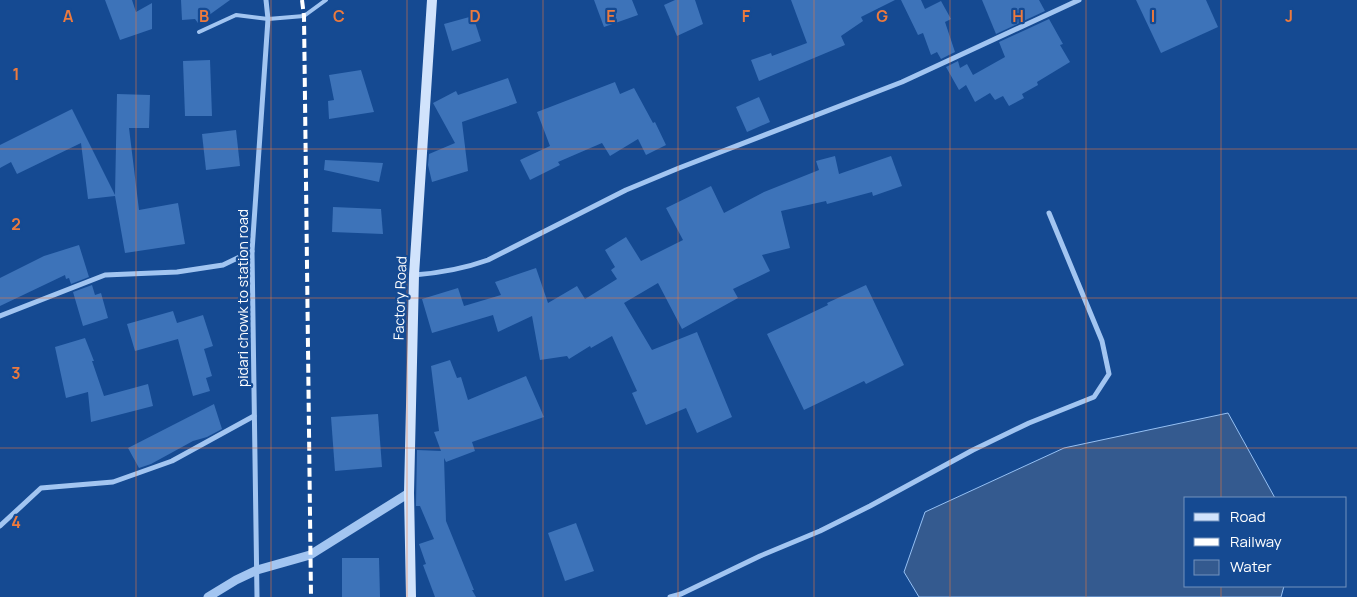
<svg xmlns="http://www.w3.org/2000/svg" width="1357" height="597" viewBox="0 0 1357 597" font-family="Manrope,sans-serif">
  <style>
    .water { fill: #345a8f; stroke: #95c0f4 }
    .building { fill: #3d73b9 }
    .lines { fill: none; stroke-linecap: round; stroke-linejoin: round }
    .service { stroke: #a2c5f1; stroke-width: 4 }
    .minor { stroke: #a2c5f1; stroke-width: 5 }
    .tertiary { stroke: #a2c5f1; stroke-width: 9 }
    .secondary { stroke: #d1e3fc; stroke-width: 10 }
    .rail { stroke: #fff; stroke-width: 4; stroke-dasharray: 9 4; stroke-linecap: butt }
    .grid { fill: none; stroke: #ed7a3d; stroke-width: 1; stroke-opacity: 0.55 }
    .labels { text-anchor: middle; stroke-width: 4.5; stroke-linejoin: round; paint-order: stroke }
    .street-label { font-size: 14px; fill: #fff; stroke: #154a92 }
    .grid-label { font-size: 16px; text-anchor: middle; font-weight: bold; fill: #ed7a3d; stroke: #154a92; stroke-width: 4.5; stroke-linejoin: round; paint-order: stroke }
  </style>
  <rect width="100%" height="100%" fill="#154a92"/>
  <!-- water -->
  <path class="water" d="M1228,413L1275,498H1186V586H1284L1281,597H919L904,572L925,512L1064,448Z"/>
  <!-- building -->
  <g class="building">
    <path d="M105,0H132L136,12L152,3V29L120,40Z"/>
    <path d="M181,0H230L198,23L195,19L182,20Z"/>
    <path d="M594,0H632L638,15L604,27Z"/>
    <path d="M675,0H695L703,24L677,36L664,5Z"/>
    <path d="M791,0H895L861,17L863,21L841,36L845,45L759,81L751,60L771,53L772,56L807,43Z"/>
    <path d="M901,0H921L925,9L941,1L951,19L945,22L955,52L941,59L937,52L931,55L923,33L918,35Z"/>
    <path d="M982,0H1039L1045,11L996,34Z"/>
    <path d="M1136,0H1206L1218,27L1161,53Z"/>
    <path d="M473,16L481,41L452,51L444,24Z"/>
    <path d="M1049,19L1063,44L1060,45L1070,62L1037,82L1038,85L1022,94L1024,98L1009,106L1003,96L995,100L990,93L975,102L966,85L959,90L946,67L958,61L960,68L967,64L973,75L1005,57L999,42Z"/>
    <path d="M210,60L212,116H185L183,61Z"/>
    <path d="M361,70L374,112L329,119L328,101L334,100L329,75Z"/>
    <path d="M508,78L517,103L462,122L468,171L432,182L428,165L429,154L455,143L433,103L456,91L458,95Z"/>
    <path d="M615,82L620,94L634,88L653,123L655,122L666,145L646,155L638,139L610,156L602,143L558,162L560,165L530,180L520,160L550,146L537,112Z"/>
    <path d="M117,94L150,95L149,128H129L139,210L178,203L185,244L125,253L115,196L88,199L81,143L17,174L11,162L0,168V145L72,109L115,195Z"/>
    <path d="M759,97L770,122L747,132L736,107Z"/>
    <path d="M236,130L240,166L206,170L202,134Z"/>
    <path d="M835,156L839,174L891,156L902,186L873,196L872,192L827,204L826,201L781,211L790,248L762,255L770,271L733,289L738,298L682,329L658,283L624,303L652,350L697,332L732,417L697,433L686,408L646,425L632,393L637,391L612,336L591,348L590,346L569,359L567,356L540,360L532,316L498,332L493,315L432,333L422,299L458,288L464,306L501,295L495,282L536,268L548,303L577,286L585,299L617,279L611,270L615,267L605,250L626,237L641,261L683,240L666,208L711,186L724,213L764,192L819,170L816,161Z"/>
    <path d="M325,160L383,163L379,182L324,170Z"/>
    <path d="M333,207L381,209L383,234L332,232Z"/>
    <path d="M79,245L89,277L71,284L69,278L66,279L65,275L0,306V278L44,256Z"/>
    <path d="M92,285L95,295L101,293L108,318L83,326L73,292Z"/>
    <path d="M866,285L904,365L866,384L864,381L804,410L767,334L828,305L827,303Z"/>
    <path d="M173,311L177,323L203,315L213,346L204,349L212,376L206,378L210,391L193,396L178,339L135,351L127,324Z"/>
    <path d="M85,338L94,361H92L104,396L148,384L153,406L91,422L88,392L66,398L55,347Z"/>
    <path d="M450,360L457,378L461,377L468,400L526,376L544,417L472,442L475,451L446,462L444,458L446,521L474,590H472L476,597H435L423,565L426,564L419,544L434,539L420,506H416L417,450L441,451L434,432L439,431L431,366Z"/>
    <path d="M214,404L222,429L207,437L193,441L151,464L139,468L128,448Z"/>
    <path d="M378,414L382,467L335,471L331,417Z"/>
    <path d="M576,523L594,571L565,581L548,533Z"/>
    <path d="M342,558H379L380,597H342Z"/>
  </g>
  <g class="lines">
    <!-- service -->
    <path class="service" d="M199,32L236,15L268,19L304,16L326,0"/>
    <!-- minor -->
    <g class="minor">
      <path d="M414,275C440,273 463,269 488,260L626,190L679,168L902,82L1079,0"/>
      <path d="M0,316L105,275L177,272L223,265L252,251"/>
      <path d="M0,526L41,488L113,482L172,461L254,416"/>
      <path d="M257,597L252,251L268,19L266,0"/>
      <path d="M670,597L681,594L760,556L820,531L870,506L973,450L1029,423L1094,397L1109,374L1102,341L1049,213"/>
    </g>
    <!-- tertiary -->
    <path class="tertiary" d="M208,597L236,580L257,570L310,555L409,493"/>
    <!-- secondary -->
    <path class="secondary" d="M411,597L409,493L414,275L432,0"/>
    <!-- rail -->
    <path class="rail" d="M302,0L304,16L311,597"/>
  </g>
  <!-- grid -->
  <path class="grid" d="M136,0V597M271,0V597M407,0V597M543,0V597M678,0V597M814,0V597M950,0V597M1086,0V597M1221,0V498M0,149H1357M0,298H1357M0,448H1357M1221,586V597"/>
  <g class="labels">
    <!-- street labels -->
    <g class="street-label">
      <text transform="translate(243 298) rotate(-90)" y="5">pidari chowk to station road</text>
      <text transform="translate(400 298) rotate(-88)" y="5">Factory Road</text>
    </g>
  </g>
  <g class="grid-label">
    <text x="68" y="22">A</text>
    <text x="204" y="22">B</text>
    <text x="339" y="22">C</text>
    <text x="475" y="22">D</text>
    <text x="611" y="22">E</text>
    <text x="746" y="22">F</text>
    <text x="882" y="22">G</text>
    <text x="1018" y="22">H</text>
    <text x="1153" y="22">I</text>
    <text x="1289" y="22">J</text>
    <text x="16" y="80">1</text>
    <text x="16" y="230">2</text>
    <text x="16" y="379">3</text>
    <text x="16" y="528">4</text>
  </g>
  <!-- legend -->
  <rect x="1184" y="497" width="162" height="90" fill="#154a92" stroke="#7392be"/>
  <rect x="1194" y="513" width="25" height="8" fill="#d1e3fc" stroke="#7392be"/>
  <text x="1230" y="522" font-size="15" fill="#ffffff">Road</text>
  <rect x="1194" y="538" width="25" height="8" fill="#ffffff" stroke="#7392be"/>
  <text x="1230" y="547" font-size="15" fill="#ffffff">Railway</text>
  <rect x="1194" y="560" width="25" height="15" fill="#345a8f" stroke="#7392be"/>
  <text x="1230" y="572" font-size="15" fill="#ffffff">Water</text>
</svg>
